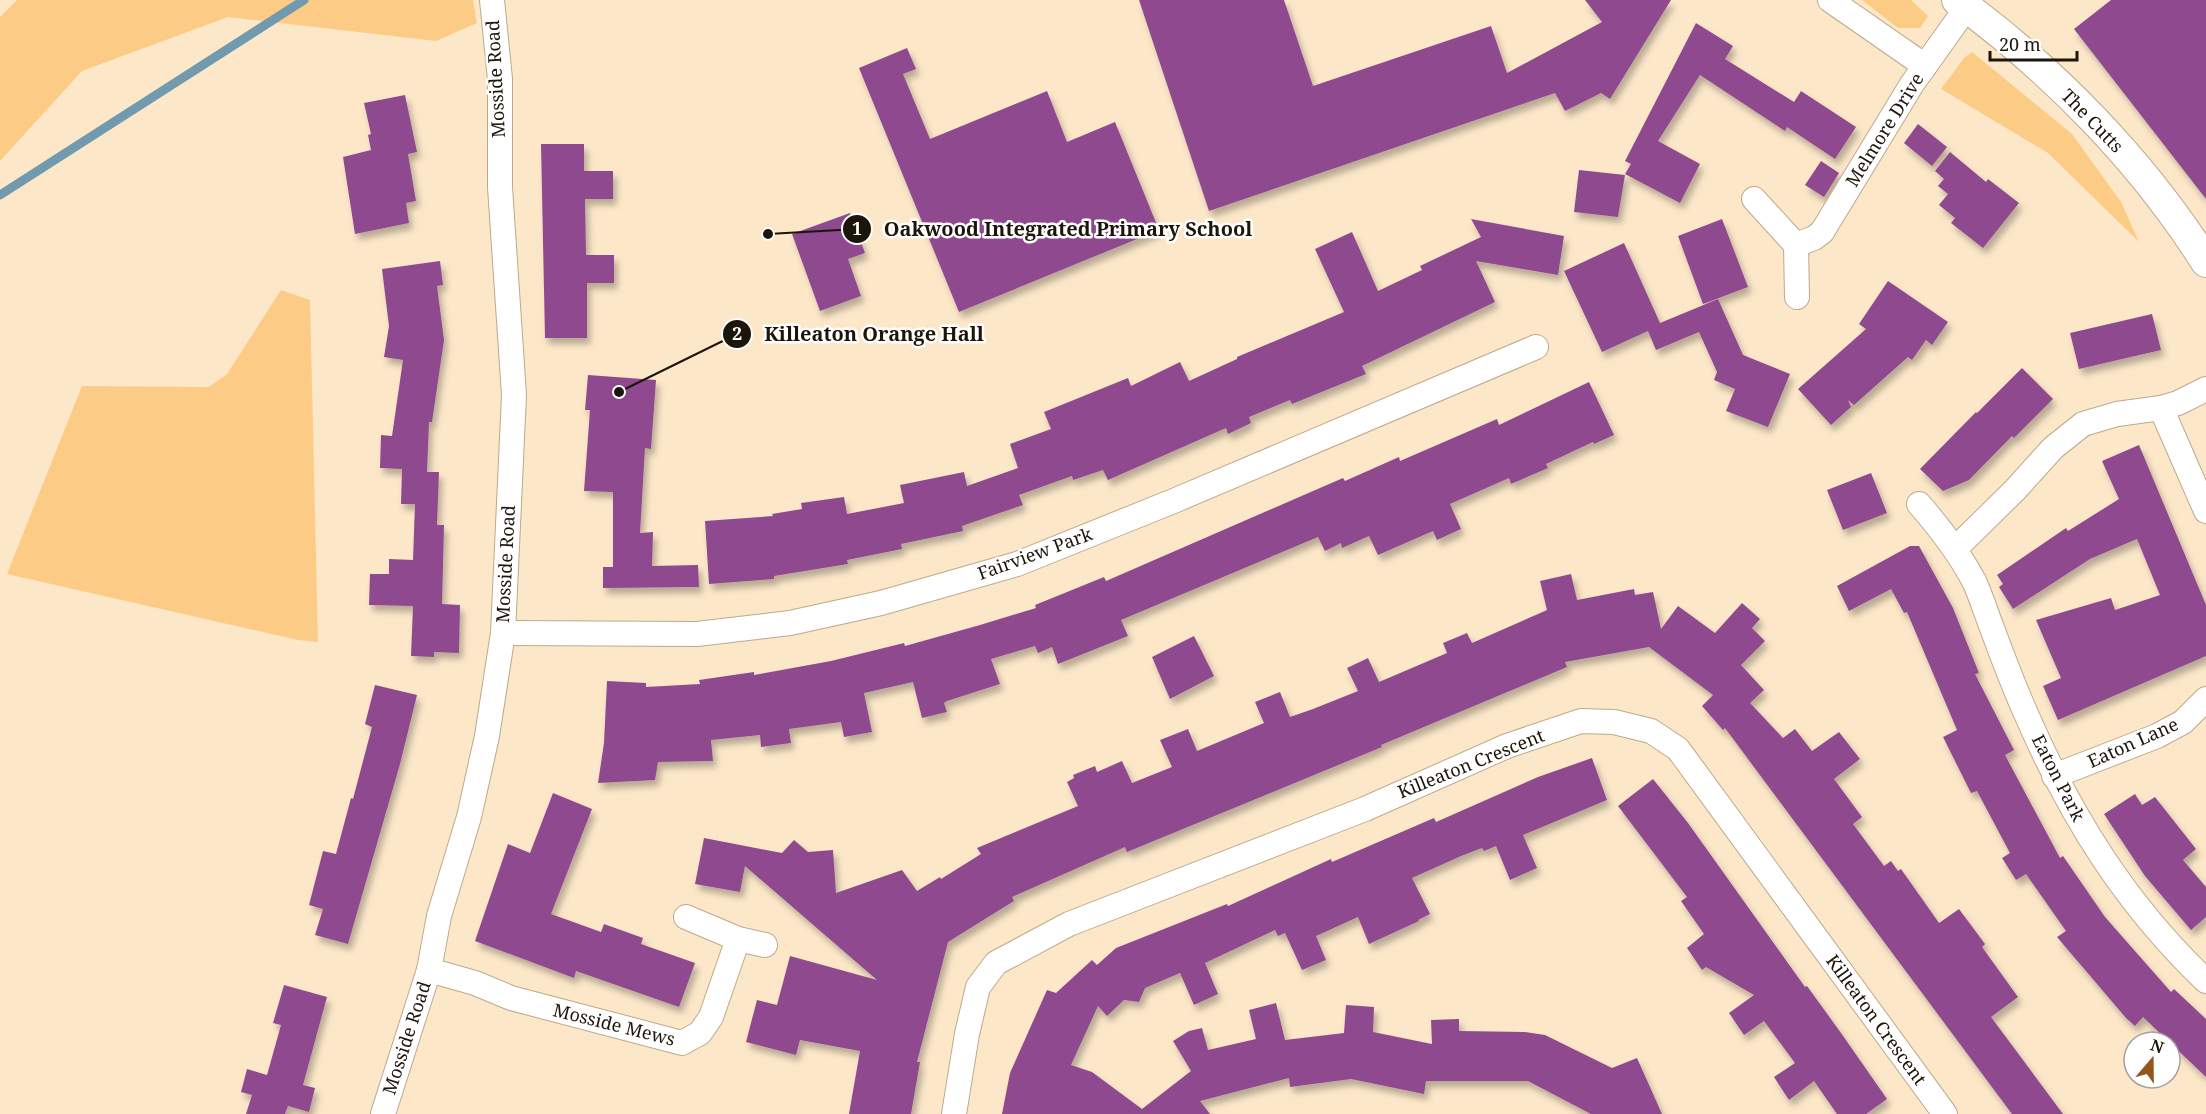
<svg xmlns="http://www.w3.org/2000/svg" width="2206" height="1114" viewBox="0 0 2206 1114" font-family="'Noto Serif',serif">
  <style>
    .green { fill: #fccc86 }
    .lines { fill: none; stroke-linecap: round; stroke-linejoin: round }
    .stream { stroke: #719aae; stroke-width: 9 }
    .building { fill: #8f4a8f; filter: url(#shadow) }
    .minor-casing { stroke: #bda98c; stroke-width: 26 }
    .tertiary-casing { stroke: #bda98c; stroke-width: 32 }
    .minor { stroke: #fff; stroke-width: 24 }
    .tertiary { stroke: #fff; stroke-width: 30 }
    .labels { text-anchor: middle; stroke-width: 5; stroke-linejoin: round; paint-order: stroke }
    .street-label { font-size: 18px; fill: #1c150a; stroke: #fff }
    .leader { fill: none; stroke: #1c150a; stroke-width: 2 }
    .callout-dot { fill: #1c150a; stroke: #fff; stroke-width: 2 }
    .mark-label { font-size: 18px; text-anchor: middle; font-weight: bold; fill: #fff }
    .callout-label { font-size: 20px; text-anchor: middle; font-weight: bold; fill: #1c150a; stroke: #fff; stroke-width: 5; stroke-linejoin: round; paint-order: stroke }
  </style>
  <defs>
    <filter id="shadow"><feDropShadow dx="3.5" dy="6" stdDeviation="3" flood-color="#0004"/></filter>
  </defs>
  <rect width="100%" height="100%" fill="#fce7c9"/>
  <!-- green -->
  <g class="green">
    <path d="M17,0H473L477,23L436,41L228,17L82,71L0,161V17Z"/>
    <path d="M1862,0H1911L1928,16L1920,28H1898Z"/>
    <path d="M1972,52L2072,134L2121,202L2139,242L2048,153L1941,89L1964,58Z"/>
    <path d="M281,290L310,300L318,642L298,640L7,574L82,386L209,387L227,374Z"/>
  </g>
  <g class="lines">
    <!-- stream -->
    <path class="stream" d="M0,195L304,0"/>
  </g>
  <!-- building -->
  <g class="building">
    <path d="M1139,0H1284L1313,86L1491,26L1507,73L1602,22L1585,0H1671L1610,99L1601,93L1565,111L1555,93L1209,211Z"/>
    <path d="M2111,0H2206V199L2074,29Z"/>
    <path d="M1696,23L1733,46L1725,59L1794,102L1801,91L1856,127L1835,159L1787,127L1785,131L1700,75L1658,141L1700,164L1680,203L1625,174L1631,164L1625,161Z"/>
    <path d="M907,48L916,69L903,74L930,139L1047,91L1067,142L1115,122L1159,230L959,312L859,68Z"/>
    <path d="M405,95L417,152L408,154L416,201L406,203L409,223L355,234L343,157L371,150L368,135L371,134L364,103Z"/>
    <path d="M1918,124L1947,147L1932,166L1904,143Z"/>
    <path d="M541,144H584V171H613V199H585L586,255H614V283H587V338H545Z"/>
    <path d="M1950,152L1986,182L1988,179L2019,203L1983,248L1951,223L1955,218L1939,205L1948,194L1938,186L1944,179L1935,171Z"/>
    <path d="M1821,161L1839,173L1824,197L1805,185Z"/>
    <path d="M1579,170L1625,175L1618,217L1574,212Z"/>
    <path d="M850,213L865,253L848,259L861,296L820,311L792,234Z"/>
    <path d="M1471,219L1564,236L1558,275L1476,261L1495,302L1362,366L1366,374L1292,404L1290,400L1249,417L1251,423L1228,434L1226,428L1108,480L1103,470L1073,480L1072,476L1019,495L1023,505L962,526L963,531L901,544L902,549L847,560L848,564L774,576V579L709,584L705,521L773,516L772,514L802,509L801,503L844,497L847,514L904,503L900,485L964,472L967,486L1018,468L1010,444L1051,429L1044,412L1128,378L1131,386L1180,362L1189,381L1237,359V357L1344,312L1315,249L1352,232L1378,291L1422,270L1420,266L1481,237Z"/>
    <path d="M1722,219L1748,287L1703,304L1678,236Z"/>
    <path d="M1624,243L1660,323L1718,299L1743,355L1790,374L1768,427L1726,411L1735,389L1714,380L1717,372L1699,332L1656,350L1648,331L1602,352L1564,271Z"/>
    <path d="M440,261L443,285L437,286L444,340L432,422H429L427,472H439L437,525H444L442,604L460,605L459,653L434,652V657L411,656L413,606L369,605L370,574H389V559L413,560L415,504H401L402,469L380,468L381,435L392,436L403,360L384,357L389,326L382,269Z"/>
    <path d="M1888,281L1948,322L1932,345L1926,340L1912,360L1908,357L1854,405L1848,400L1851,407L1831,425L1798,389L1866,329L1859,324Z"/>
    <path d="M2152,314L2161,350L2079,369L2070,333Z"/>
    <path d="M2022,368L2053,399L2014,438L2012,436L1969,480L1943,491L1920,469L1976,412L1977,413Z"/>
    <path d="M588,375L656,380L651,449L645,448L640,533L653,532L652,566L698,565L699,587L603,588V567H613V492L584,491L590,410H585Z"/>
    <path d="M1589,382L1614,435L1594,444L1593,442L1546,464L1548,468L1511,484L1509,478L1450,504L1461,529L1437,540L1433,531L1378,555L1369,536L1342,548L1341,543L1325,551L1318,537L1121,620L1128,636L1058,664L1052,647L1038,653L1035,646L991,659L1000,684L947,701L944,703L947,712L922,718L913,682L864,693L872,732L844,737L841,722L789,729L791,743L761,747L760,735L711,740L713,761L658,762L655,780L598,783L604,743L607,681L646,683V687L700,684L699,680L754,672V675L831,661L904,643L905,646L980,625L1036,608L1035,605L1104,577L1106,581L1343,478L1345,481L1399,457L1400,461L1497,419L1499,425Z"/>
    <path d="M2139,445L2206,605V656L2058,720L2043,686L2061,678L2036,620L2111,598L2115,610L2160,595L2137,539L2090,559L2013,609L1999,587L2003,584L1997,575L2066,528L2068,531L2119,499L2102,461Z"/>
    <path d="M1871,473L1887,513L1843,530L1827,490Z"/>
    <path d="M1910,546H1919L1953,608L1979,673L1975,674L2014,750L2005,755L2060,858L2063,856L2105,917L2171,992L2174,989L2206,1019V1077L2143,1017L2135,1026L2126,1018L2057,937L2066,931L2026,874L2016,880L2002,858L2010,853L1977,791L1971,793L1943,737L1957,730L1907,612L1904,613L1891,589L1849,611L1837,586Z"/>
    <path d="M1571,574L1577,600L1634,589L1635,595L1653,592L1661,629L1678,606L1715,633L1742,603L1760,619L1752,628L1765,641L1741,665L1764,690L1750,703L1783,738L1795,729L1812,751L1839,732L1860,759L1834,779L1862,817L1853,824L1884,866L1891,861L1898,871L1901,869L1939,923L1959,909L1985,944L1982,947L2018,997L1991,1017L2063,1114H2012L1725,728L1723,730L1702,706L1713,695L1649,647L1565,662L1567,667L1381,745L1382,747L1127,852L1125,847L1012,897L1014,901L948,942L917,1062H920L911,1114H849L860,1051L800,1040L796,1055L746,1042L757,1000L777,1005L790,956L877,980L745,866L740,892L695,884L704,838L782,853L794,840L808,852L833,850L836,893L902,870L917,891L940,877L941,879L981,854L977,848L1078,806L1067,782L1074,778L1073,775L1095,766L1097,772L1122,761L1132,783L1172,767L1160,740L1188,729L1197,751L1264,723L1255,702L1280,692L1290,717L1313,709L1358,691L1347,668L1368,658L1379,682L1447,653L1443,643L1467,633L1472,643L1547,610L1540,581Z"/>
    <path d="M1194,636L1214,676L1170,699L1152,657Z"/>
    <path d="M375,685L417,695L400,764L348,944L315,935L323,909L309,905L323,851L336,854L351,798L353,799L372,727L365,724Z"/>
    <path d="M1592,758L1607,800L1523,835L1537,868L1510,880L1496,846L1484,851L1482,848L1461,856L1412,878L1430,914L1418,920L1419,921L1369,944L1358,917L1316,936L1326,960L1302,970L1285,933L1278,936L1275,930L1205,963L1218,994L1194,1005L1180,973L1145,988L1139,1002L1124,1000L1107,1016L1098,1006L1071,1065L1092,1072L1142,1109L1191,1071L1173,1041L1189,1031L1202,1028L1208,1050L1256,1039L1249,1010L1276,1003L1285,1040L1344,1033L1346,1005L1374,1007L1373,1032L1432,1044L1431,1020L1459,1019V1031L1525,1032L1545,1035L1612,1068L1637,1058L1662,1114H1591L1528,1081H1426L1424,1094L1351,1079L1290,1087L1289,1078L1200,1101L1210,1114H1002L1010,1073L1047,990L1056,993L1092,960L1097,965L1116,948L1227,904L1228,906L1331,859L1332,862L1434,818L1436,822L1538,777Z"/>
    <path d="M1653,779L1688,823L1805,987L1807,986L1841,1033L1887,1099L1866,1114H1837L1814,1081L1789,1100L1774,1077L1795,1063L1764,1021L1744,1035L1729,1013L1754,995L1706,967L1702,970L1687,948L1704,934L1681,901L1687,897L1618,806Z"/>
    <path d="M553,793L592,809L551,914L601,932L604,924L643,938L641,944L695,963L679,1007L576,971L574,978L475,941L508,844L530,853Z"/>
    <path d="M2135,794L2142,805L2155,797L2196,849L2183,860L2206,887V917L2191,930L2145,876L2104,814Z"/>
    <path d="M284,985L327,997L303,1085L315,1088L309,1112L288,1106L285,1114H246L252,1095L241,1092L247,1069L267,1075L281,1025L273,1023Z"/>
  </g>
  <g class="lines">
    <!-- minor casing -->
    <g class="minor-casing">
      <g id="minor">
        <path d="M1830,0L1925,66"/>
        <path d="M1754,199L1796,245L1797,297"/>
        <path d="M1796,245L1814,238L1822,232L1912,84L1967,7"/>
        <path d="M2161,408L2206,511"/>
        <path d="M1919,504C1940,528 1959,553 1974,581C1981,596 1986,613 1992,628C2003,658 2014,687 2027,716C2071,817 2126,905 2206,981"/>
        <path d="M1955,549L2015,490L2053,448L2083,424L2117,414L2161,408L2178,403L2206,389"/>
        <path d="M503,633L697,634L790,623L881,603L1017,564L1176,500L1536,347"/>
        <path d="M2054,776L2157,736L2183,722L2206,699"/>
        <path d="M686,917L738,939L765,945"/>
        <path d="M429,970L475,983L511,998L682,1043L700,1033L711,1017L738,939"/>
        <path d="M383,1114L429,970L439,916L469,817L487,736L503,633L514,395L500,187V79L492,0"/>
        <path d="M954,1114L967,1034L978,987L996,963L1069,924L1365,809L1507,746L1581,721L1614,722L1651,731L1678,749L1945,1114"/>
      </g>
    </g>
    <!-- tertiary casing -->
    <g class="tertiary-casing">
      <path id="tertiary" d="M1957,0C2054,71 2142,161 2206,262"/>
    </g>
    <!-- minor -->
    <use href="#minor" class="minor"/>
    <!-- tertiary -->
    <use href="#tertiary" class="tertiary"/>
  </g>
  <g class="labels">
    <!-- street labels -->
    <g class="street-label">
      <text transform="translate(496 79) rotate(-93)" y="6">Mosside Road</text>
      <text transform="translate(2092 121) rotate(46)" y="6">The Cutts</text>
      <text transform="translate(1885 130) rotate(-58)" y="6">Melmore Drive</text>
      <text transform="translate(1035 554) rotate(-20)" y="6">Fairview Park</text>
      <text transform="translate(506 564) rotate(-87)" y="6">Mosside Road</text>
      <text transform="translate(2133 743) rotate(-24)" y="6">Eaton Lane</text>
      <text transform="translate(1471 764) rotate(-22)" y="6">Killeaton Crescent</text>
      <text transform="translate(2058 778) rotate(63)" y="6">Eaton Park</text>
      <text transform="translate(1876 1020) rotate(54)" y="6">Killeaton Crescent</text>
      <text transform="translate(614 1025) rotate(14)" y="6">Mosside Mews</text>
      <text transform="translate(407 1038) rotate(-72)" y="6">Mosside Road</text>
    </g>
  </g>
  <!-- callouts -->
  <path class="leader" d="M768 234L857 229M619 392L737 334"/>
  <g class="callout-dot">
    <circle cx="768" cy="234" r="6"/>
    <circle cx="619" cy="392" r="6"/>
    <circle cx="857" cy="229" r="15"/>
    <circle cx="737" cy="334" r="15"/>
  </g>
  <g class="mark-label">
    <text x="857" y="235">1</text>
    <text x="737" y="340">2</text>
  </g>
  <g class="callout-label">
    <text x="1068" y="236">Oakwood Integrated Primary School</text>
    <text x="874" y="341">Killeaton Orange Hall</text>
  </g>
  <!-- north arrow -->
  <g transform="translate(2152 1060) rotate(20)"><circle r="28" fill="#ffffff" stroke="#a4a19d" stroke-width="1.5"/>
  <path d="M0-4.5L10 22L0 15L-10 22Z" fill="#94541c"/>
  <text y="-9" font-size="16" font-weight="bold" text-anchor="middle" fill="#1c150a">N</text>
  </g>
  <!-- scale -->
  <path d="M1990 51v9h87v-9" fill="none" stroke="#1c150a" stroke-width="3"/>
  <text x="1999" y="51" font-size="18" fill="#1c150a" stroke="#ffffff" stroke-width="4.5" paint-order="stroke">20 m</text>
</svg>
